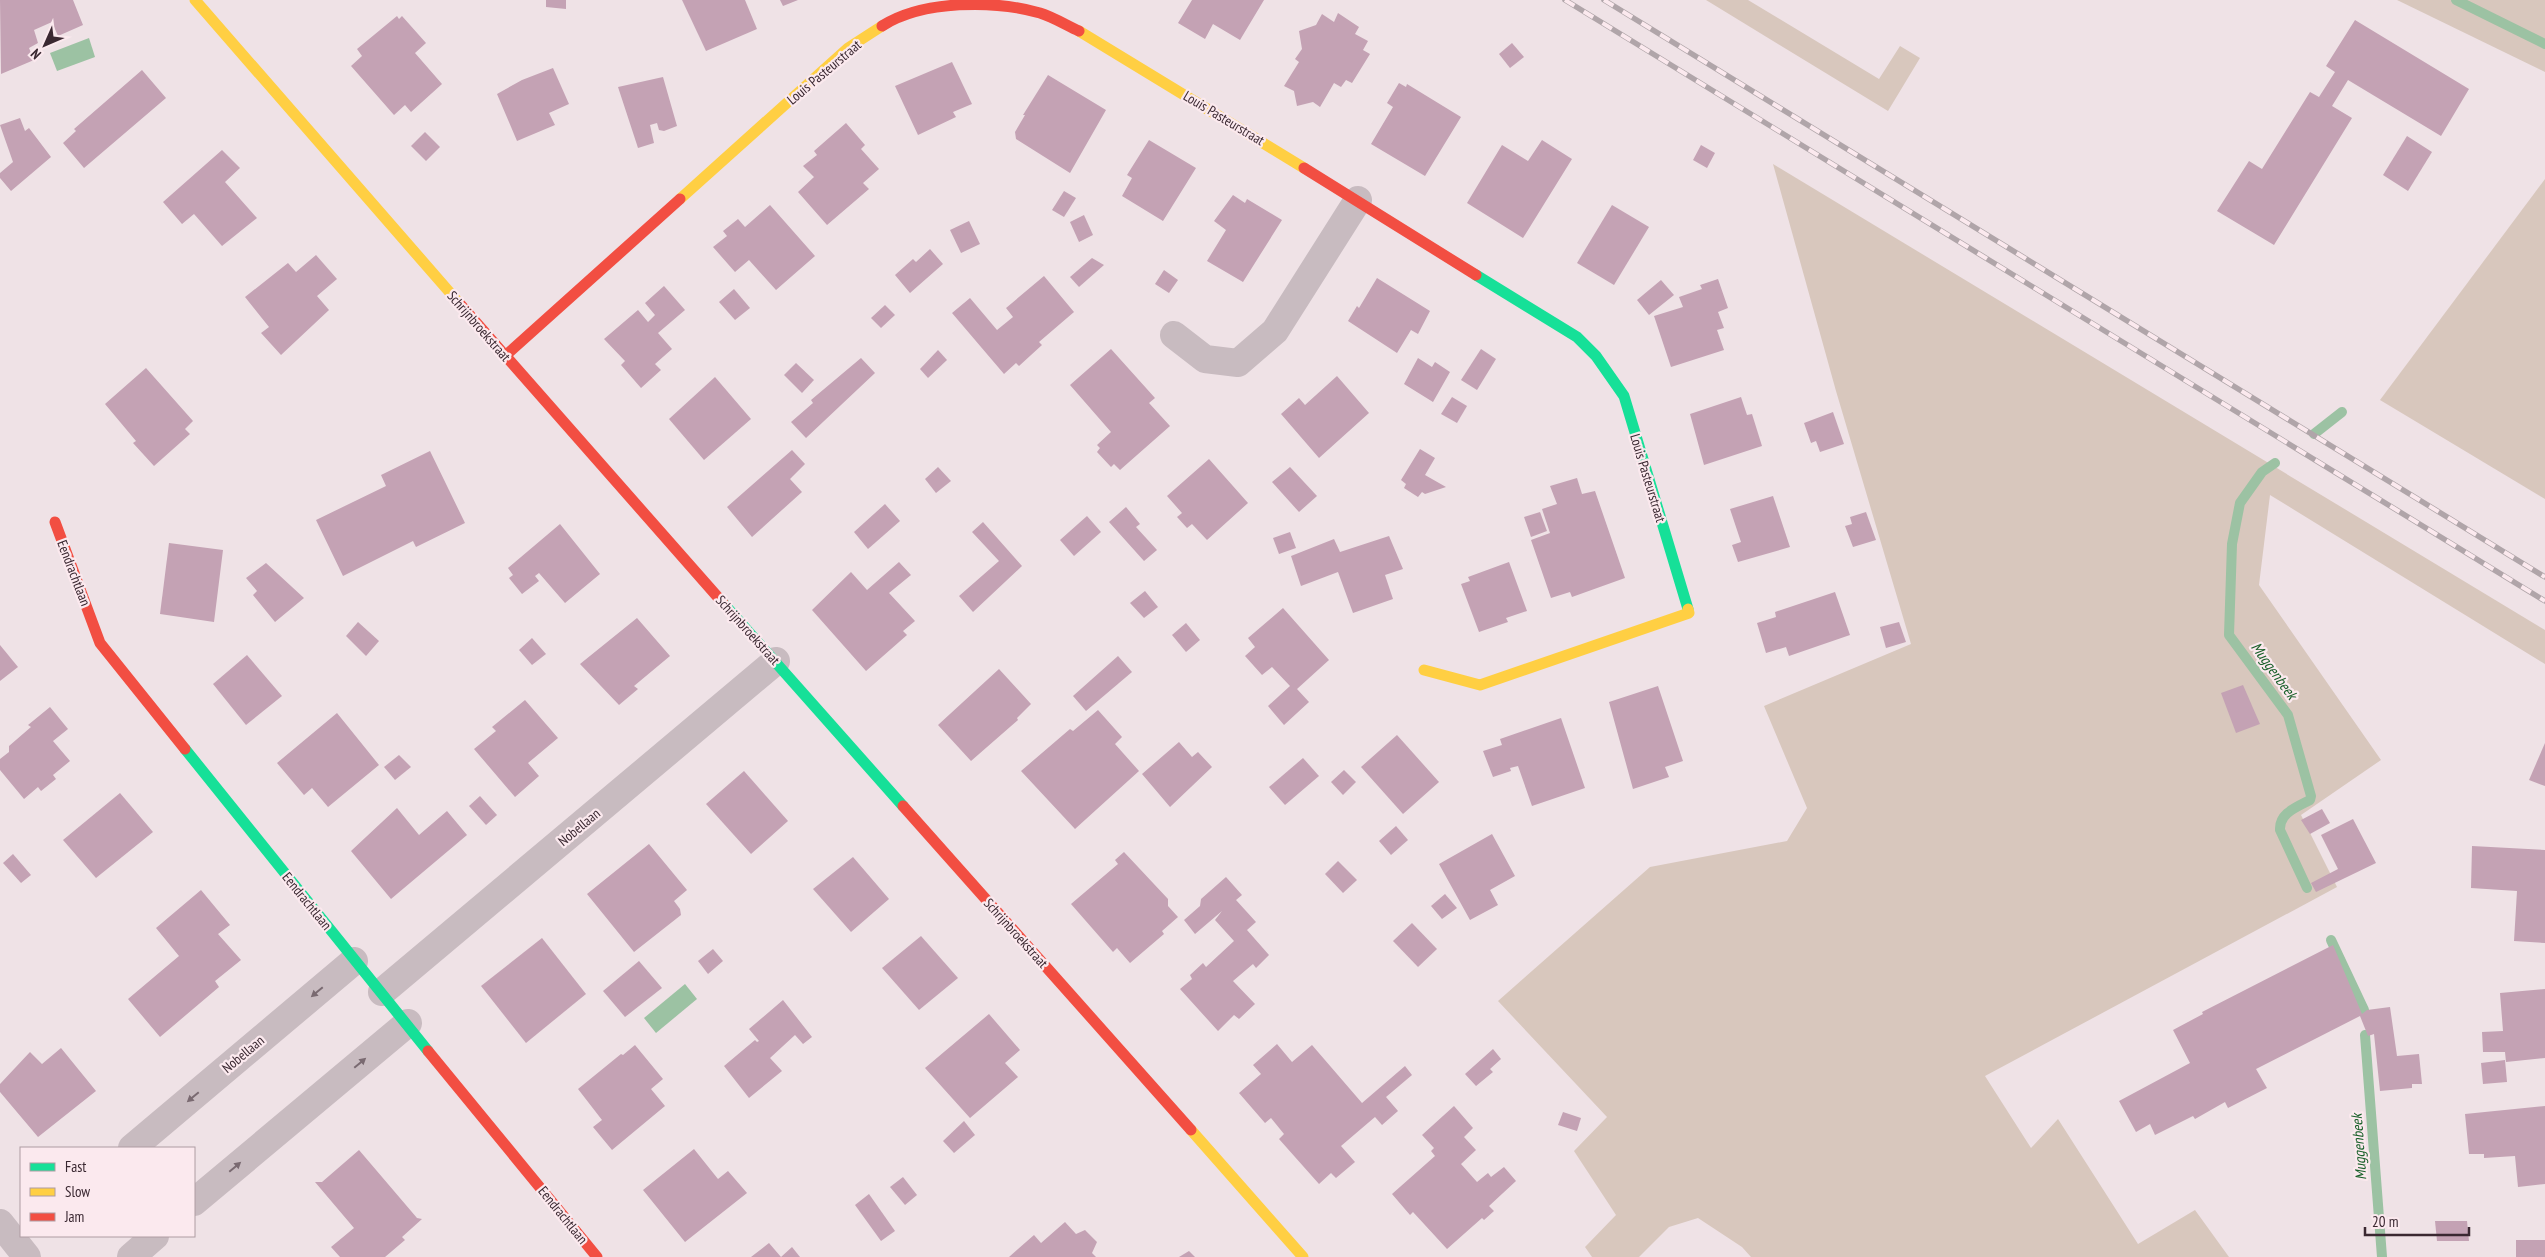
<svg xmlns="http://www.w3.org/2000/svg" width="2545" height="1257" viewBox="0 0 2545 1257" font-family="'PT Sans Narrow',sans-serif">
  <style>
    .green { fill: #d8c7bd }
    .water { fill: #9cc2a3 }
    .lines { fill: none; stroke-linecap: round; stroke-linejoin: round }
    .stream { stroke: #9cc2a3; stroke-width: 10 }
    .building { fill: #c4a2b4 }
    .street { stroke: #c8bbc0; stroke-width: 28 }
    .fast { stroke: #16e098; stroke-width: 11 }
    .slow { stroke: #ffcf43; stroke-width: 11 }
    .jam { stroke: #f24e42; stroke-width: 11 }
    .rail-casing { stroke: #b0a5a9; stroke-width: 5.5 }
    .rail { stroke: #fbe9ee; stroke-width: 4; stroke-dasharray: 11; stroke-linecap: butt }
    .oneway { fill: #7a6a71 }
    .labels { text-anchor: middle; stroke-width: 4.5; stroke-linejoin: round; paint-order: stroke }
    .street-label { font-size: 14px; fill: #3a2831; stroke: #fbe9ee }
    .water-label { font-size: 15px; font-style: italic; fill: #19602a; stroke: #fbe9ee }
  </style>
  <rect width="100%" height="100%" fill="#efe2e6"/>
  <!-- green -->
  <g class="green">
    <path d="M1706,0H1748L1879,79L1900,46L1920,58L1888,111Z"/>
    <path d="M2397,0H2545V72Z"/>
    <path d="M1773,164L2545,630V664L2270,495L2259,585L2381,760L2301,815L2337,887L1985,1076L2031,1148L2058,1119L2138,1244L2195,1210L2229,1257H1751L1742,1247L1698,1218L1669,1227L1639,1257H1592L1585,1247L1616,1215L1574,1151L1607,1117L1498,1001L1650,867L1787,841L1807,808L1764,706L1911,644L1836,391Z"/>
    <path d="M2545,179V499L2380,400Z"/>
  </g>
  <!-- water -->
  <g class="water">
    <path d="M89,38L95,57L57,71L50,53Z"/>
    <path d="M685,984L697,999L656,1033L644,1018Z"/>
  </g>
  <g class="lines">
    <!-- stream -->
    <g class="stream">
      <path d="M2456,0L2545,44"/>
      <path d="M2314,434L2342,412"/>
      <path d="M2275,463L2262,472L2240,503L2232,544L2229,635L2288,715L2311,796L2310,800C2297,807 2279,813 2280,830L2307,888"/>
      <path d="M2331,940L2364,1010"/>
      <path d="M2365,1035L2382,1257"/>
    </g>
  </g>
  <!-- building -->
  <g class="building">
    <path d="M0,0H73L83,25L58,36L52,22L34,30L38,43L29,48L34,60L1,74Z"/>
    <path d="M546,0H566V9L546,7Z"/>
    <path d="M682,0H745L757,29L706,51Z"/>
    <path d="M780,0H798L783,6Z"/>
    <path d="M1192,0H1264L1240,40L1213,24L1205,39L1178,23Z"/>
    <path d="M1338,13L1359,27L1355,34L1368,41L1363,50L1370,54L1352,83L1346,80L1341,87L1334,83L1320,107L1313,102L1297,106L1294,91L1284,86L1299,62L1295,59L1302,49L1299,31L1316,25L1322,14L1334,22Z"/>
    <path d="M397,16L399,19L402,16L426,43L415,53L442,84L411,112L405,105L394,115L351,66L362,56L357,49Z"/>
    <path d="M2355,20L2469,89L2441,136L2348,80L2332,106L2352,118L2274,245L2217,211L2249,161L2262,169L2310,92L2319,97L2335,72L2326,66Z"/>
    <path d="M1512,43L1524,57L1510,68L1499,54Z"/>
    <path d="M952,62L972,104L953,112L956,117L918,135L895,86Z"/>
    <path d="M553,68L569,104L549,113L555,125L517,141L497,94L522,80Z"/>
    <path d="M142,70L166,98L84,168L63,143L76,131L74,129Z"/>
    <path d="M1048,75L1106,110L1070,173L1016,139L1015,132L1025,115H1023Z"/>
    <path d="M663,77L677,126L664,131L659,130L657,123L650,125L654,143L638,148L618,87Z"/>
    <path d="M1399,83L1406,87L1407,84L1461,117L1425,176L1371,144L1393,107L1387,103Z"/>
    <path d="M20,118L25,131L29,128L51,157L11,191L0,178V173L13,162L0,125Z"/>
    <path d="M846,123L865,145L861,149L879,169L863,183L869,189L827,225L798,192L814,177L803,166L817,155L814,151Z"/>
    <path d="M425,132L440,147L426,161L411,146Z"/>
    <path d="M2407,136L2432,152L2408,191L2383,175Z"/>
    <path d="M1149,140L1196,168L1163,221L1122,196L1132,178L1127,175Z"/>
    <path d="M1542,140L1572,159L1523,238L1467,203L1502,145L1528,161Z"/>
    <path d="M1701,145L1715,153L1707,168L1693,160Z"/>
    <path d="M222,150L240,168L225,182L257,218L222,246L194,214L182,224L163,202Z"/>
    <path d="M1064,191L1076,198L1064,217L1052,210Z"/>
    <path d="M1233,195L1245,203L1247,199L1282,220L1243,282L1207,261L1226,230L1214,221Z"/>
    <path d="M770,205L815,256L776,290L749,260L735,272L713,247L727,236L723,231L738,219L745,227Z"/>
    <path d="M1612,205L1649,227L1614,285L1577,263Z"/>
    <path d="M1084,215L1093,235L1079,242L1070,222Z"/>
    <path d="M969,221L980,244L961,253L950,230Z"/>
    <path d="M930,249L943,264L910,293L895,275L913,259L916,262Z"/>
    <path d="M316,255L337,279L317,296L329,310L281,355L261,333L269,327L245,297L288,263L296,272Z"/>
    <path d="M1092,258L1104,265L1079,287L1070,277Z"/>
    <path d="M1164,270L1178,280L1169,293L1155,284Z"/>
    <path d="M1044,276L1074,312L1039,342L1042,345L1019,366L1016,363L1004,374L952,313L970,298L997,330L1013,317L1006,308Z"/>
    <path d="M1377,278L1430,311L1418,334L1411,330L1397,353L1348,321L1357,306L1359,308Z"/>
    <path d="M1718,279L1728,308L1718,312L1724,328L1717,330L1724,350L1671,367L1654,316L1683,307L1679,297L1702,289L1700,285Z"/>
    <path d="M1661,280L1674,295L1649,315L1637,300Z"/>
    <path d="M664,286L685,310L658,333L672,349L655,364L661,370L641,388L621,365L625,361L604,339L638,310L648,322L655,315L645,303Z"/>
    <path d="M734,289L750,308L735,320L719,302Z"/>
    <path d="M885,305L895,315L881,328L871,318Z"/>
    <path d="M1111,349L1155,398L1149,403L1170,426L1120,470L1114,464L1111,467L1097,452L1100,448L1097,445L1111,432L1070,385Z"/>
    <path d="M1481,349L1496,359L1477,390L1461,380Z"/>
    <path d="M938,350L947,360L928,378L920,369Z"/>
    <path d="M861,358L875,373L806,438L791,422L813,403L811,400Z"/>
    <path d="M1418,358L1432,367L1435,362L1450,372L1433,402L1404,384Z"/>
    <path d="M796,363L814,380L802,393L784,375Z"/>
    <path d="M146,368L193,421L185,429L190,434L154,466L133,443L136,441L105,404Z"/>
    <path d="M1337,376L1369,413L1319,458L1281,414L1299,398L1305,405Z"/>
    <path d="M715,377L751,419L704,460L669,419Z"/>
    <path d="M1452,397L1467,406L1457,423L1441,414Z"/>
    <path d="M1741,397L1747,415L1752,414L1762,446L1704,465L1690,414Z"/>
    <path d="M1833,412L1844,444L1820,452L1816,441L1811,443L1804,423Z"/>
    <path d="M1420,449L1435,458L1425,475L1446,487L1425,494L1422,492L1418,497L1404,488L1406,484L1401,480Z"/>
    <path d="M792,450L805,464L790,479L802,492L752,537L727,507Z"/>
    <path d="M430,451L465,523L416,547L413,541L343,576L316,520L386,486L381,475Z"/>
    <path d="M1209,459L1248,503L1207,540L1192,524L1187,528L1177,517L1182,513L1167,496Z"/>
    <path d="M938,467L951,481L936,493L925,479Z"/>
    <path d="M1290,467L1317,496L1299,512L1272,482Z"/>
    <path d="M1577,478L1582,494L1595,491L1625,578L1572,597L1570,592L1551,598L1531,540L1550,533L1542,509L1557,504L1550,486Z"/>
    <path d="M1773,496L1790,547L1738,562L1732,545L1741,542L1730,509Z"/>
    <path d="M885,504L900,521L868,549L854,532Z"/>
    <path d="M1126,507L1140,524L1136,527L1157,550L1144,561L1109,522Z"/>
    <path d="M1540,512L1547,531L1531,537L1524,517Z"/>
    <path d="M1866,512L1876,540L1853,547L1845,526L1852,524L1850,517Z"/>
    <path d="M1087,516L1101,532L1074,556L1060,540Z"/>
    <path d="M983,522L1022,566L973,612L959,596L999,561L972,532Z"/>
    <path d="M560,524L600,574L565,603L539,573L535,576L539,581L522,594L509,578L513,575L508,568Z"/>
    <path d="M1290,532L1296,548L1279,554L1273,538Z"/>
    <path d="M1389,536L1403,569L1385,575L1393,599L1353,613L1338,572L1301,586L1291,556L1334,539L1340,552Z"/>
    <path d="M169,543L223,550L214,622L160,614Z"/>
    <path d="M899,562L911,575L889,593L915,621L903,631L907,635L866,671L812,610L851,572L867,590Z"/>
    <path d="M1509,562L1527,611L1506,618L1508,622L1479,632L1461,584L1470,581L1468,577Z"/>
    <path d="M266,563L304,598L275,622L253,595L257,591L246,578Z"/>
    <path d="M1145,591L1158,607L1144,618L1130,603Z"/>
    <path d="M1835,592L1850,635L1789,656L1786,647L1766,653L1757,623L1776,617L1775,612Z"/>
    <path d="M1283,608L1329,660L1297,689L1309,702L1284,725L1268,706L1290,686L1272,667L1262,675L1245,656L1255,647L1248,638Z"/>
    <path d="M637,618L670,656L634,686L638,689L619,705L580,664Z"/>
    <path d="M358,622L379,641L366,656L346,636Z"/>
    <path d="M1899,622L1906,642L1886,648L1880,627Z"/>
    <path d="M1186,623L1200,640L1186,652L1172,635Z"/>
    <path d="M532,638L546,654L532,665L519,650Z"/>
    <path d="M0,645L18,667L0,681Z"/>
    <path d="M247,655L282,696L246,725L213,684Z"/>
    <path d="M1118,656L1132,672L1086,711L1073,696Z"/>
    <path d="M999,669L1031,704L1017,718L1018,720L971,761L938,725Z"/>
    <path d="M2243,685L2260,724L2236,733L2221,693Z"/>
    <path d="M1658,686L1683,761L1665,767L1669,777L1633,789L1609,702Z"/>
    <path d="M525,700L558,738L528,763L539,776L515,797L474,749L496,731L492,727Z"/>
    <path d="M50,707L68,729L53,741L70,761L53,775L56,779L41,791L38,787L24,799L0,770V759L9,752V746L31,727L28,725Z"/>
    <path d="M1098,710L1122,737L1115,744L1139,771L1075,829L1021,771L1070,729L1073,731Z"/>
    <path d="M337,713L379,765L328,807L312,788L304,795L277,763Z"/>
    <path d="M1561,718L1585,788L1532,806L1518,766L1510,768L1511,771L1493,777L1483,751L1502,745L1500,739Z"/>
    <path d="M1397,735L1439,782L1403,814L1361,767Z"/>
    <path d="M1179,742L1192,757L1198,752L1212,767L1170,807L1142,774Z"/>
    <path d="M2545,743V786L2529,780Z"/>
    <path d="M399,755L411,767L395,780L384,767Z"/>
    <path d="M1303,758L1319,776L1285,805L1269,787Z"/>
    <path d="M1344,770L1356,782L1343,795L1331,782Z"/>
    <path d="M744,771L788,821L751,854L706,804Z"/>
    <path d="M120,793L153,832L96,878L63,840Z"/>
    <path d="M480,796L497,815L486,825L469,806Z"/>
    <path d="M397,808L419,835L447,811L467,835L391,899L351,851Z"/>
    <path d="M2322,809L2330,823L2310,834L2301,820Z"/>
    <path d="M2353,819L2376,863L2316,892L2311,883L2338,869L2321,835Z"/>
    <path d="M1396,826L1408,840L1391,855L1379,841Z"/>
    <path d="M1492,834L1515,876L1490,890L1498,905L1470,920L1439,864Z"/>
    <path d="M649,844L687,890L674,901L680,909L681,915L634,952L587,894Z"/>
    <path d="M2472,846L2545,850V943L2514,941L2517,891L2471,888Z"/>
    <path d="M1124,852L1168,899V906L1178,917L1162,931L1164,934L1130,963L1117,948L1113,952L1071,904L1118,864L1115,860Z"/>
    <path d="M13,854L31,875L21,883L3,863Z"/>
    <path d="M853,857L889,899L851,932L813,889Z"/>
    <path d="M1338,861L1357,880L1343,893L1325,874Z"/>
    <path d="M1226,877L1242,895L1236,900L1256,922L1247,930L1269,955L1256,968L1253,964L1233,981L1255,1004L1239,1019L1234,1015L1218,1031L1180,989L1192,979L1190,975L1203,963L1206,967L1234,941L1215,920L1222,911L1195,934L1184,920L1200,906L1201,899Z"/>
    <path d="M201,890L230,925L218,934L241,960L215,981L219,987L160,1037L128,999L179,956L156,928Z"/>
    <path d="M1445,894L1457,908L1442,919L1431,906Z"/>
    <path d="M1412,923L1437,949L1418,967L1393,941Z"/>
    <path d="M921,936L958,978L919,1010L882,968Z"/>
    <path d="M542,938L586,994L526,1043L481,986Z"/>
    <path d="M2333,945L2362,1014L2367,1010L2390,1007L2397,1056L2419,1054L2422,1084H2412V1088L2380,1091L2374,1034L2368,1036L2360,1016L2256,1069L2267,1088L2228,1108L2225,1102L2195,1119L2193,1116L2155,1135L2150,1124L2136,1132L2119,1101L2190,1063L2173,1030L2203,1014L2202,1012Z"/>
    <path d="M713,949L723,961L708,974L698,961Z"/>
    <path d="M639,961L662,988L625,1017L603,991Z"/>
    <path d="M2545,989V1058L2506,1062L2505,1052H2483L2482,1032L2503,1031L2500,993Z"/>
    <path d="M783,1000L812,1037L803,1044L795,1035L770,1058L782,1071L749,1098L724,1066L755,1040L757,1042L759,1041L749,1029Z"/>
    <path d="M989,1014L1020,1050L1005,1063L1018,1077L970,1118L925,1068Z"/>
    <path d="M1277,1044L1292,1062L1312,1045L1362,1103L1405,1066L1412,1075L1386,1097L1398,1111L1382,1125L1375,1117L1341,1146L1355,1162L1336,1178L1331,1173L1319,1184L1279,1139L1284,1134L1271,1118L1265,1123L1239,1093L1261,1074L1253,1065Z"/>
    <path d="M635,1045L663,1079L651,1089L665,1106L612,1150L593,1127L602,1120L578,1089L621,1054L623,1055Z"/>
    <path d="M61,1048L96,1091L38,1137L0,1092V1084L30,1052L42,1064Z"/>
    <path d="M1493,1049L1501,1059L1490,1069L1493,1072L1476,1086L1465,1074Z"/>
    <path d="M2505,1060L2507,1082L2483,1084L2481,1063Z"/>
    <path d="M1454,1106L1473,1128L1464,1137L1476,1150L1461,1164L1477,1182L1488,1173L1491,1177L1504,1167L1516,1181L1489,1206L1494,1211L1484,1220L1482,1218L1447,1249L1413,1212L1410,1215L1392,1194L1435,1156L1431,1151L1434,1148L1422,1135Z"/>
    <path d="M2545,1106V1184L2518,1187L2515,1156L2484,1158V1154H2469L2465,1114Z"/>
    <path d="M1563,1112L1581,1118L1577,1131L1558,1125Z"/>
    <path d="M964,1121L975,1135L954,1153L943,1141Z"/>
    <path d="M694,1149L718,1179L728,1171L747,1193L685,1242L643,1190Z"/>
    <path d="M359,1150L417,1218L422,1219L402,1237L405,1240L385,1257H340L331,1247L354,1228L315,1182H322Z"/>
    <path d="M903,1177L917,1195L905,1205L890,1187Z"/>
    <path d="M869,1194L895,1231L881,1241L855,1205Z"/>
    <path d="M2435,1221H2467L2469,1241H2437Z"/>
    <path d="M1065,1222L1076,1234L1085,1230L1097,1242L1092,1253L1096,1257H1009L1034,1235L1041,1243Z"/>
    <rect x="2516" y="1240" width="29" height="17"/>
    <path d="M769,1243L781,1257L792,1247L800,1257H751Z"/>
    <path d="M1189,1251L1195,1257H1179Z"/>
  </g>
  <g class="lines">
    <!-- street -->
    <g class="street">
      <path d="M1174,335L1205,359L1238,363L1275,331L1358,200"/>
      <path d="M382,992L776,661"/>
      <path d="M132,1148L354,961"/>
      <path d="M194,1202L408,1023"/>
      <path d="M0,1223L27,1257"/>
      <path d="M131,1257L155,1236"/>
    </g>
    <!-- fast -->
    <g class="fast">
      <path d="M1476,275L1577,337L1596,356L1624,396L1688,609"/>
      <path d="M723,603L903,806"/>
      <path d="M185,749L428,1051"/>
    </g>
    <!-- slow -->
    <g class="slow">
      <path d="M195,0L459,303"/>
      <path d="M1079,31L1304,168"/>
      <path d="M680,199L848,48L882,26"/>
      <path d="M1424,670L1480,685L1689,613L1688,609"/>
      <path d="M1191,1130L1303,1257"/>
    </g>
    <!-- jam -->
    <g class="jam">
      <path d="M882,26C923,0 994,0 1040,13C1053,17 1066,25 1079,31"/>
      <path d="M1304,168L1476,275"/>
      <path d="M459,303L723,603"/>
      <path d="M505,356L680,199"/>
      <path d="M55,522L100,643L185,749"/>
      <path d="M903,806L1191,1130"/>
      <path d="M428,1051L597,1257"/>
    </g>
    <!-- rail casing -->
    <g class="rail-casing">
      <g id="rail">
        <path d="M1565,0L2545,601"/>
        <path d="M1604,0L2545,577"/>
      </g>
    </g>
    <!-- rail -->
    <use href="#rail" class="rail"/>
  </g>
  <!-- one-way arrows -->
  <defs><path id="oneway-solid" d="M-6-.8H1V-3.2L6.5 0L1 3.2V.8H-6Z" transform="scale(1.25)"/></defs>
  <g class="oneway">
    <use href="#oneway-solid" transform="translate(317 992) rotate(140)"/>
    <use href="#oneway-solid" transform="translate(360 1063) rotate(-40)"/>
    <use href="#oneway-solid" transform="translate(193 1097) rotate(140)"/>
    <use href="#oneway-solid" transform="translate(235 1167) rotate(-40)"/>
  </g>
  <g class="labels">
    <!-- street labels -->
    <g class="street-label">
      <text transform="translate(824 72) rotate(-40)" y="5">Louis Pasteurstraat</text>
      <text transform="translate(1224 118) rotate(31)" y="5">Louis Pasteurstraat</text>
      <text transform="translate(479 326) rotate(49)" y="5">Schrijnbroekstraat</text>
      <text transform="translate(1648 478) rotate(73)" y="5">Louis Pasteurstraat</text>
      <text transform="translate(74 573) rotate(69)" y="5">Eendrachtlaan</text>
      <text transform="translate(748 630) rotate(48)" y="5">Schrijnbroekstraat</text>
      <text transform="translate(579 827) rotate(-40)" y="5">Nobellaan</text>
      <text transform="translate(307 901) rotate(51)" y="5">Eendrachtlaan</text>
      <text transform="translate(1016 933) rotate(48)" y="5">Schrijnbroekstraat</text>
      <text transform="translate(243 1054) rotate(-40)" y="5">Nobellaan</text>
      <text transform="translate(563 1215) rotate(51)" y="5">Eendrachtlaan</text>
    </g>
    <!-- water labels -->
    <g class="water-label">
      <text transform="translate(2274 671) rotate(54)" y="5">Muggenbeek</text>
      <text transform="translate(2359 1147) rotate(-94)" y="5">Muggenbeek</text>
    </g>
  </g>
  <!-- legend -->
  <rect x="20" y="1147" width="175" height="90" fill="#fbe9ee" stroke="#ae9ca2"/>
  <rect x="30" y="1163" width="25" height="8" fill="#16e098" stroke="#ae9ca2"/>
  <text x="65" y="1172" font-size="15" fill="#3a2831">Fast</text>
  <rect x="30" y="1188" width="25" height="8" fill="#ffcf43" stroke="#ae9ca2"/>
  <text x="65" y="1197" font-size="15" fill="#3a2831">Slow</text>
  <rect x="30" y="1213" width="25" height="8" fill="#f24e42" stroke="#ae9ca2"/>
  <text x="65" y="1222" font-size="15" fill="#3a2831">Jam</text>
  <!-- north arrow -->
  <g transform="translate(45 45) rotate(225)" stroke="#fbe9ee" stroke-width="4" paint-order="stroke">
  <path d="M0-4L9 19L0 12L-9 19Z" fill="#3a2831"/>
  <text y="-8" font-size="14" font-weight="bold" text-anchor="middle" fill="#3a2831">N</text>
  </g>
  <!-- scale -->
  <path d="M2365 1227v8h104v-8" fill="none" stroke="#3a2831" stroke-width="2.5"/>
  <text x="2372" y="1227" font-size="15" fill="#3a2831" stroke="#fbe9ee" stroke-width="4" paint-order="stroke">20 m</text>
</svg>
